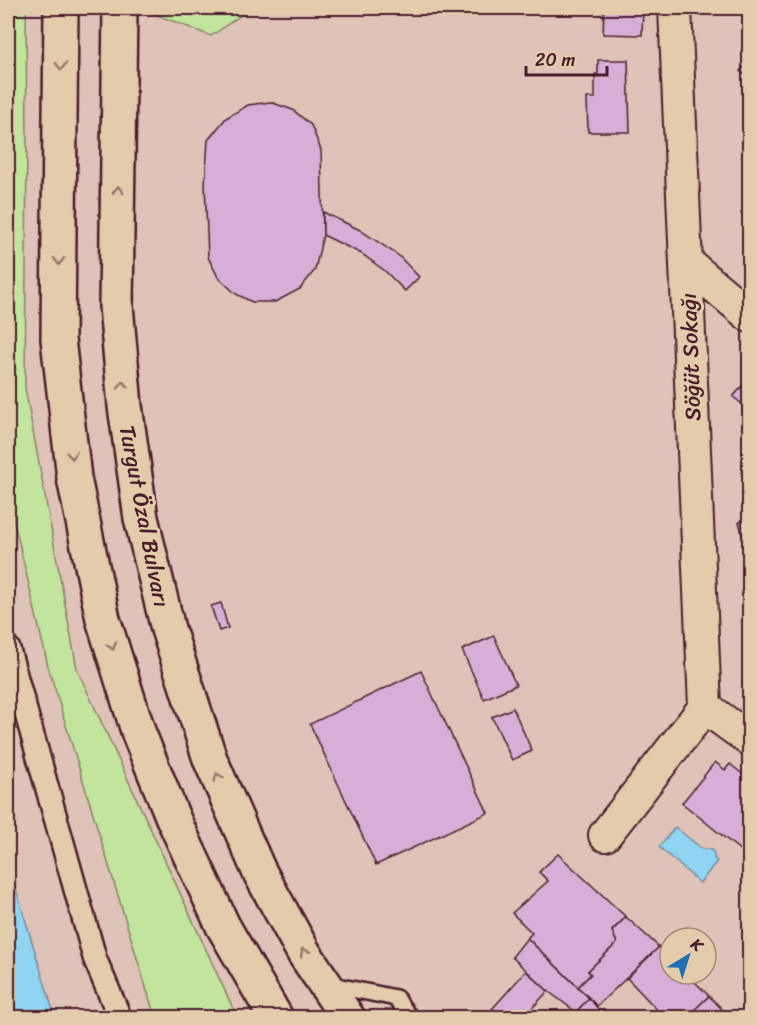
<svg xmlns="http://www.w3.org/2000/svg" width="757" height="1025" viewBox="0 0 757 1025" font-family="Sriracha,sans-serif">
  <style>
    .green { fill: #c2e49d; stroke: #868264; stroke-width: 1.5 }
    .water { fill: #8fd4f0; stroke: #738ca1; stroke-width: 1.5 }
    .building { fill: #d7afd6; stroke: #4a1f2b; stroke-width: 1.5 }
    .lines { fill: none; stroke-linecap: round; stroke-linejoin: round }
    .service-casing { stroke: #4a1f2b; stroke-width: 20 }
    .pedestrian-casing { stroke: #4a1f2b; stroke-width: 27 }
    .minor-casing { stroke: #4a1f2b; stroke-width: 36 }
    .trunk-casing { stroke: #4a1f2b; stroke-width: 38 }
    .service { stroke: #e2ccab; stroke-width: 15 }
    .pedestrian { stroke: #e2ccab; stroke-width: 22 }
    .minor { stroke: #e2ccab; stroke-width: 32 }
    .trunk { stroke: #e2ccab; stroke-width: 33 }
    .oneway { stroke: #96766b }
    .labels { text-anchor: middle; stroke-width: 6; stroke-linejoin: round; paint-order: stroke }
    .street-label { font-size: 22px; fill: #4a1f2b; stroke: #e2ccab }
  </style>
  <rect width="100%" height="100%" fill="#dfc3b8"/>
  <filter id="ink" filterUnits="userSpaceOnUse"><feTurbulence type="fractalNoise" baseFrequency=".0167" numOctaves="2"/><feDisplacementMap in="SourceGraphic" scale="12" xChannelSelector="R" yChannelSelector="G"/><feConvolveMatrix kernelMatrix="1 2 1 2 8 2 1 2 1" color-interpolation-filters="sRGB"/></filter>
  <g filter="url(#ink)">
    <!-- green -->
    <g class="green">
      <path d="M8,8H26L27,145L25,388L77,669L237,1017H155L48,666L8,496Z"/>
      <path d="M152,8H251L211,36L152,13Z"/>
    </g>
    <!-- water -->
    <g class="water">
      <path d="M675,827L701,848L711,850L714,853V858L717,861L700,883L659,847Z"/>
      <path d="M8,863L55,1017H8Z"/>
    </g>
    <!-- building -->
    <g class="building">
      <path d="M604,8H643L642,35L603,34Z"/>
      <path d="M598,60H628L630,132H588L587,98H595V74H598Z"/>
      <path d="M750,61V80L740,71Z"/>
      <path d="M270,102L293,110L311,125L321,150L323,235L315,270L300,289L275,302H252L236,294L218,277L208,257L205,184L208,140L226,118L248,105Z"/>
      <path d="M750,207V225L741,213Z"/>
      <path d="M323,212L360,230L399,256L419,277L405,291L385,271L362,254L323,235Z"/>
      <path d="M750,377V410L733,397Z"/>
      <path d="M750,520V563L739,522Z"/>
      <path d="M221,603L228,628L219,631L211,606Z"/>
      <path d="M494,636L516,685L484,699L462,650Z"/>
      <path d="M421,671L488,813L376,865L310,724Z"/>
      <path d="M513,708L532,751L512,760L492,717Z"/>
      <path d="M715,762L725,770L730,764L750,780V841L741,851L682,803Z"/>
      <path d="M558,854L626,917L612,931L617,943L588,971L591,974L578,987L527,938L532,933L512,913L548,881L539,872Z"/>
      <path d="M626,917L659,947L597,1006L578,987L591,974L588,971L617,943L612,931Z"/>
      <path d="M527,938L589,998L576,1012L548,991L512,957Z"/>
      <path d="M659,947L670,958V974H687L709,996L686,1018H665L627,978Z"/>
      <path d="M526,971L548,991L523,1018H484Z"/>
      <path d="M709,996L726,1013L722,1018H686Z"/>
      <path d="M589,998L606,1018H572L576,1012Z"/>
    </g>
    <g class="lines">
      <!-- service casing -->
      <g class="service-casing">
        <path id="service" d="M327,984L396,998L410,1018"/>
      </g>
      <!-- pedestrian casing -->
      <g class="pedestrian-casing">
        <path id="pedestrian" d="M8,648L95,959L120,1018"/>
      </g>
      <!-- minor casing -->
      <g class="minor-casing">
        <g id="minor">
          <path d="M675,8L705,707L750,740"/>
          <path d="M686,262L750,316"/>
          <path d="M605,835L705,707"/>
        </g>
      </g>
      <!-- trunk casing -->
      <g class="trunk-casing">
        <g id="trunk">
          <path d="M61,8L58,339L74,478L103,619L139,734L173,818L223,926L276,1018"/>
          <path d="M120,8L116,306L125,406L141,518L168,629L210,759L259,871L304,953L348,1018"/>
        </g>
      </g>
      <!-- service -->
      <use href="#service" class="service"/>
      <!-- pedestrian -->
      <use href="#pedestrian" class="pedestrian"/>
      <!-- minor -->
      <use href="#minor" class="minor"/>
      <!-- trunk -->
      <use href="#trunk" class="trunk"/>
    </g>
    <!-- one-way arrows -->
    <defs><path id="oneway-chevron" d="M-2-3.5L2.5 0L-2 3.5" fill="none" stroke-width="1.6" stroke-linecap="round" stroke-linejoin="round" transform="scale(1.5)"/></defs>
    <g class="oneway">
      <use href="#oneway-chevron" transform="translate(61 66) rotate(90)"/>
      <use href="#oneway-chevron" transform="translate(118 190) rotate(-89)"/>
      <use href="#oneway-chevron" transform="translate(59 261) rotate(90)"/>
      <use href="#oneway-chevron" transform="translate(123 385) rotate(-95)"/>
      <use href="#oneway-chevron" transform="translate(72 455) rotate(83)"/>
      <use href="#oneway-chevron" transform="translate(112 646) rotate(73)"/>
      <use href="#oneway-chevron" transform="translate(218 777) rotate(-113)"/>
      <use href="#oneway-chevron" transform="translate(304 952) rotate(-121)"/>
    </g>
  </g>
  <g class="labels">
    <!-- street labels -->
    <g class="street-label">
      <text transform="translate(690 357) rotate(-92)" y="8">Söğüt Sokağı</text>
      <text transform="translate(145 516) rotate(79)" y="8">Turgut Özal Bulvarı</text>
    </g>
  </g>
  <!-- margin -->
  <rect width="757" height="1025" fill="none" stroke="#e2ccab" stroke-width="30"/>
  <rect x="15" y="15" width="727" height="995" fill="none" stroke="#4a1f2b" stroke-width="2" filter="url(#ink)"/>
  <!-- north arrow -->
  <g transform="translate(688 956) rotate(38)"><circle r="28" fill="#e2ccab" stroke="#a58778" stroke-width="1.5"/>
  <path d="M0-4.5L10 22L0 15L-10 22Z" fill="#1f6fb2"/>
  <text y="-9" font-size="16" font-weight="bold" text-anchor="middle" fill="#4a1f2b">K</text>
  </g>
  <!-- scale -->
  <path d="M526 66v9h81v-9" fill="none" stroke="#4a1f2b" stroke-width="3"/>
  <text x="535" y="66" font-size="18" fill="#4a1f2b" stroke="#e2ccab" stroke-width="4.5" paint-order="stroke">20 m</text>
</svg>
